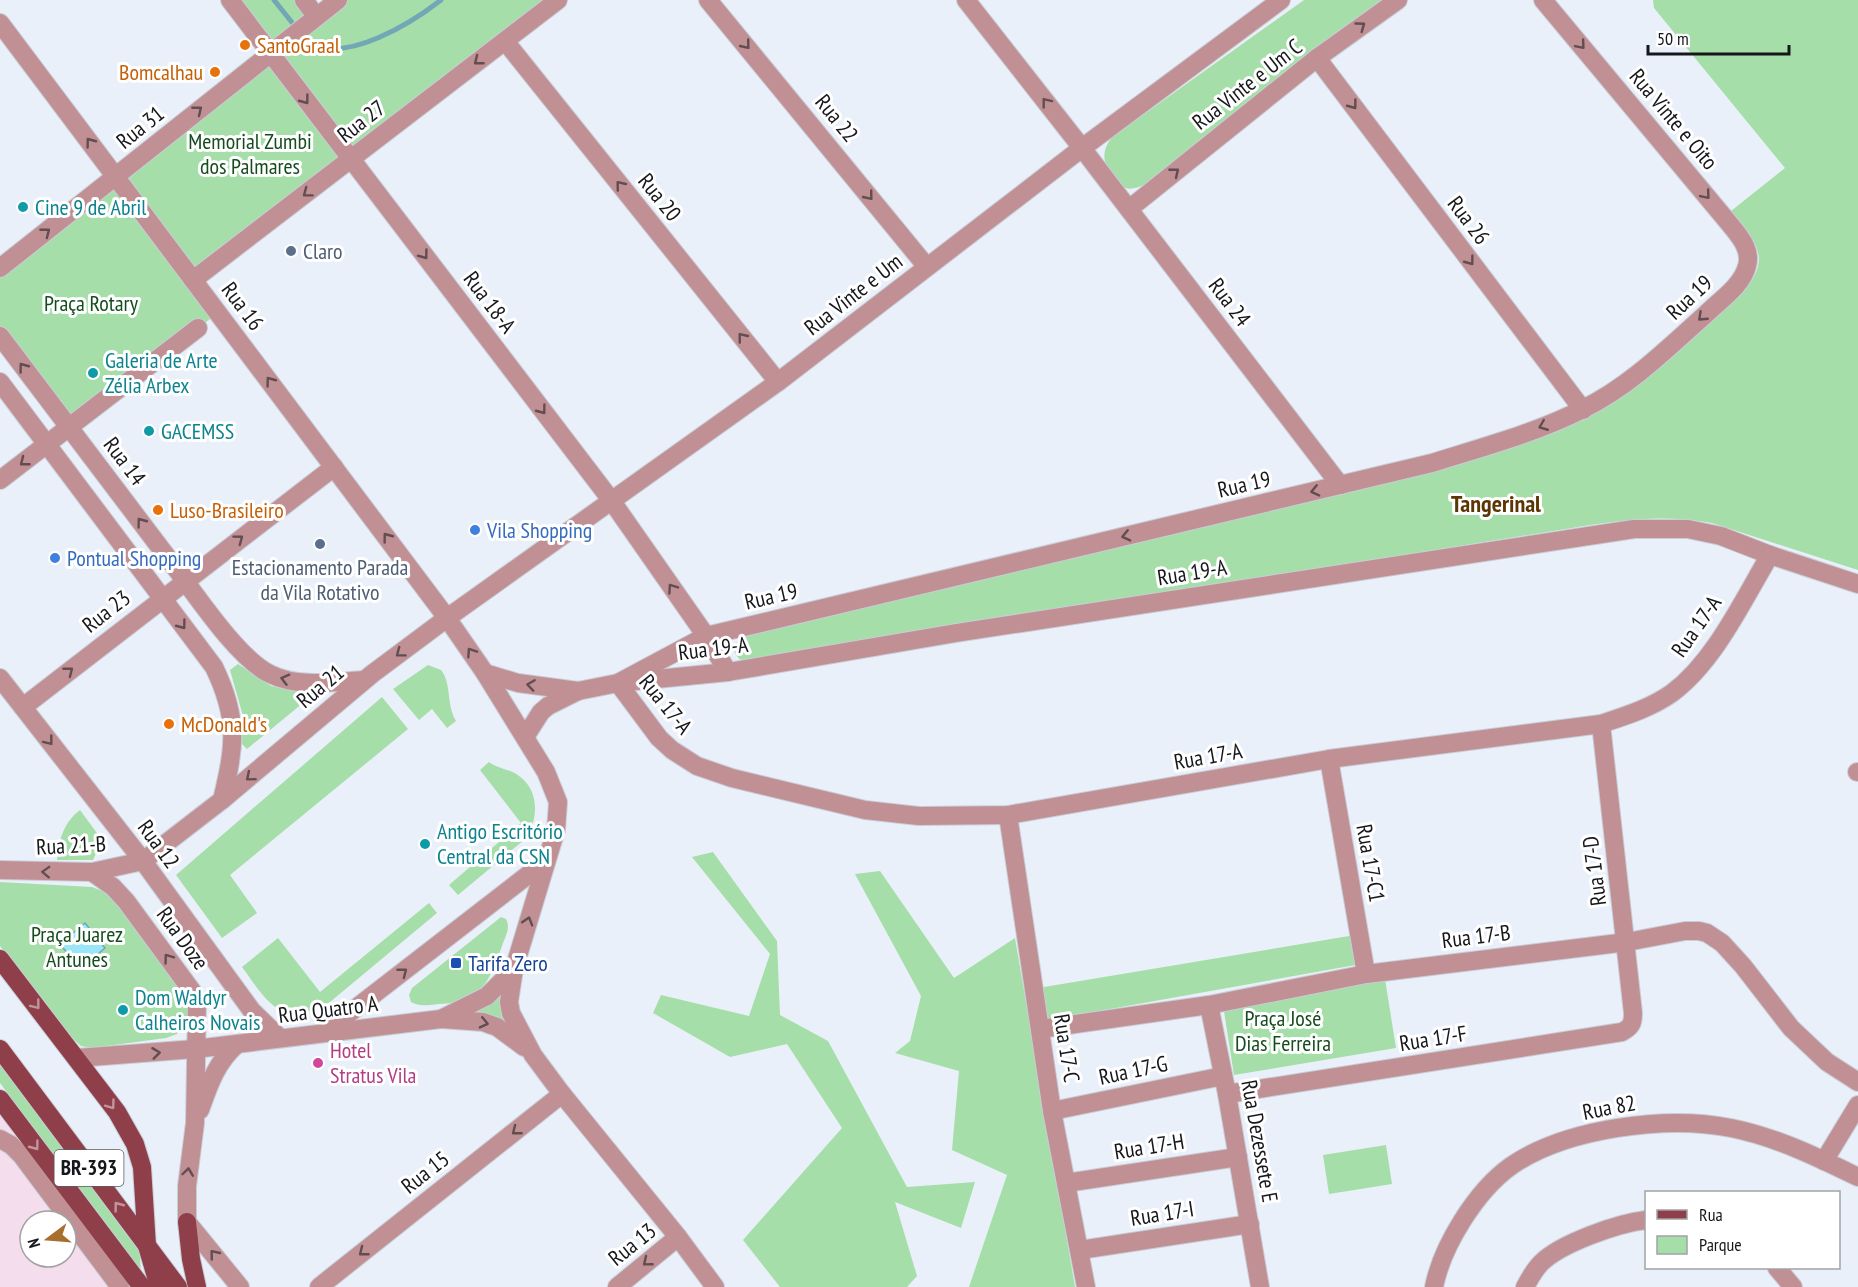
<svg xmlns="http://www.w3.org/2000/svg" width="1858" height="1287" viewBox="0 0 1858 1287" font-family="'PT Sans Narrow',sans-serif">
  <style>
    .industrial { fill: #f4deed; fill-rule: evenodd }
    .green { fill: #a5dea8 }
    .water { fill: #9ae5f7; stroke: #72a7b5; stroke-width: 1.5 }
    .lines { fill: none; stroke-linecap: round; stroke-linejoin: round }
    .stream { stroke: #72a7b5; stroke-width: 5 }
    .minor-casing { stroke: #c8cdd6; stroke-width: 20 }
    .major-casing { stroke: #c8cdd6; stroke-width: 20 }
    .minor { stroke: #c09094; stroke-width: 18 }
    .major { stroke: #8f3f4a; stroke-width: 18 }
    .oneway { stroke: #624d51 }
    .oneway2 { stroke: #c1959b }
    .food-dot { fill: #e8710a; stroke: #fff; stroke-width: 2 }
    .culture-dot { fill: #0f9aa8; stroke: #fff; stroke-width: 2 }
    .service-dot { fill: #5c6f8a; stroke: #fff; stroke-width: 2 }
    .shop-dot { fill: #3f7fe0; stroke: #fff; stroke-width: 2 }
    .transit-dot { fill: #1a4fb4; stroke: #fff; stroke-width: 2 }
    .hotel-dot { fill: #d1479c; stroke: #fff; stroke-width: 2 }
    .labels { text-anchor: middle; stroke-width: 6; stroke-linejoin: round; paint-order: stroke }
    .shield { fill: #fff; stroke: #5c5d5f; stroke-width: 1.5 }
    .shield-label { font-size: 21px; font-weight: bold; fill: #16171b }
    .food-label { font-size: 22px; fill: #c56008; stroke: #fff; text-anchor: start }
    .street-label { font-size: 22px; fill: #16171b; stroke: #fff }
    .park-label { font-size: 22px; fill: #154c1d; stroke: #fff }
    .culture-label { font-size: 22px; fill: #0d838f; stroke: #fff; text-anchor: start }
    .service-label { font-size: 22px; fill: #4e5e75; stroke: #fff; text-anchor: start }
    .shop-label { font-size: 22px; fill: #366cbe; stroke: #fff; text-anchor: start }
    .transit-label { font-size: 22px; fill: #164399; stroke: #fff; text-anchor: start }
    .hotel-label { font-size: 22px; fill: #b23c85; stroke: #fff; text-anchor: start }
    .neighbourhood-label { font-size: 24px; font-weight: bold; fill: #5b3503; stroke: #fff }
  </style>
  <rect width="100%" height="100%" fill="#eaf0fa"/>
  <!-- industrial -->
  <path class="industrial" d="M0,1113L123,1280L129,1287H0ZM30,1221H66V1257H30Z"/>
  <!-- green -->
  <g class="green">
    <path d="M230,0H304L316,16L338,0H558L194,279L218,313L68,426L0,336V268L270,53Z"/>
    <path d="M1304,0H1387L1144,185C1138,187 1132,190 1126,188C1121,187 1118,183 1115,179C1103,164 1100,153 1112,137Z"/>
    <path d="M1653,0H1858V570L1712,523C1660,514 1623,520 1572,528L742,661C727,649 736,640 749,634L1341,493L1636,383L1740,296C1773,258 1758,245 1731,211L1785,168L1654,8Z"/>
    <path d="M238,664L271,686L306,693L309,698L247,749L242,744L243,716L230,670Z"/>
    <path d="M428,665L441,670C452,684 446,704 456,721L447,728L432,709L419,720L393,689Z"/>
    <path d="M382,697L408,729L230,875L257,913L222,938L176,875Z"/>
    <path d="M489,762C498,769 510,769 519,776C540,790 539,822 524,840L458,895L449,885L521,823L480,770Z"/>
    <path d="M80,810L102,840L93,860H57C59,840 63,823 80,810Z"/>
    <path d="M713,852L777,941L780,1015L828,1041L907,1187L975,1182L961,1228L895,1202L917,1276L907,1287H780L743,1240L842,1128L787,1044L730,1057L653,1013L661,995L749,1016L770,954L692,857Z"/>
    <path d="M880,871L954,978L1015,938L1075,1287H969L1007,1175L952,1150L959,1071L895,1053L910,1041L921,996L855,874Z"/>
    <path d="M0,882L92,887L110,894L190,1002L189,1017L186,1024L177,1034L166,1038L92,1048L81,1046L69,1035L0,946Z"/>
    <path d="M429,903L437,913L330,1002C282,1030 268,1003 242,967L278,938L320,992Z"/>
    <path d="M501,917L506,919C511,928 505,937 502,946C489,982 482,1002 439,1004C430,1005 419,1007 411,1002L409,995L412,988Z"/>
    <path d="M1355,935L1361,964L1043,1021L1038,988Z"/>
    <path d="M1385,979L1396,1048L1234,1075L1223,1005Z"/>
    <path d="M502,992L514,1032L463,1015Z"/>
    <path d="M0,1059L139,1245L141,1272L0,1083Z"/>
    <path d="M1386,1145L1392,1184L1329,1194L1323,1155Z"/>
  </g>
  <!-- water -->
  <path class="water" d="M85,923L105,948L80,969L60,944Z"/>
  <g class="lines">
    <!-- stream -->
    <path class="stream" d="M274,0L310,45C350,61 410,24 441,0"/>
    <!-- minor casing -->
    <g class="minor-casing">
      <g id="minor">
        <path d="M230,0L611,500L706,636L728,672"/>
        <path d="M304,0L316,16"/>
        <path d="M708,0L927,267"/>
        <path d="M966,0L1082,148L1340,485"/>
        <path d="M0,23L447,618L485,673L546,772L558,802L556,830L514,969L509,1002L511,1013L533,1055L562,1094L678,1237L715,1287"/>
        <path d="M505,41L778,382"/>
        <path d="M1317,58L1583,410"/>
        <path d="M1129,209L1317,58L1398,0"/>
        <path d="M0,268L338,0"/>
        <path d="M193,280L558,0"/>
        <path d="M0,336C57,411 114,486 171,562C194,592 237,658 270,674C298,688 333,682 364,680"/>
        <path d="M0,382L214,667C239,719 235,746 222,800"/>
        <path d="M0,480L198,328"/>
        <path d="M485,673L518,683L578,691"/>
        <path d="M0,678L143,861L252,1011L280,1038"/>
        <path d="M626,682L728,672L956,633L1634,529H1688L1721,536L1770,555L1858,584"/>
        <path d="M618,683L659,738L672,750L697,766L732,778L865,810L919,816L1008,815L1329,759L1601,724C1625,716 1651,708 1672,693C1715,661 1743,600 1770,555"/>
        <path d="M23,707L334,467"/>
        <path d="M525,737L541,712L548,706L578,691L618,683L706,636L1432,463C1483,447 1536,433 1583,409C1630,386 1668,348 1706,314C1720,300 1742,286 1747,266C1752,249 1738,234 1728,222L1543,0"/>
        <path d="M1329,759L1366,974"/>
        <path d="M1857,772H1858"/>
        <path d="M1008,815L1052,1111L1086,1287"/>
        <path d="M0,870L92,872L143,861L222,800L372,674L447,618L778,382L1082,148L1281,0"/>
        <path d="M92,872L113,887L126,901L192,991L197,1001L195,1123L187,1186V1222L240,1287"/>
        <path d="M1209,1005L1227,1094L1260,1287"/>
        <path d="M443,1018L487,996L513,970"/>
        <path d="M1040,1029L1209,1005L1366,974L1627,942L1685,931H1699L1707,933L1722,943L1743,966L1791,1028L1827,1062L1858,1082"/>
        <path d="M325,1032L546,861"/>
        <path d="M77,1058L195,1049L441,1019L483,1022L497,1027L524,1047"/>
        <path d="M1227,1094L1622,1032C1631,1027 1633,1024 1633,1013L1601,724"/>
        <path d="M200,1110C209,1085 216,1063 236,1045"/>
        <path d="M1052,1111L1223,1076"/>
        <path d="M0,1139L11,1145L22,1156L120,1287"/>
        <path d="M1824,1161L1858,1105"/>
        <path d="M1066,1183L1238,1157"/>
        <path d="M1080,1250L1250,1224"/>
        <path d="M1777,1268L1793,1287"/>
        <path d="M319,1287L562,1094"/>
        <path d="M617,1287L678,1237"/>
        <path d="M1434,1287C1442,1246 1476,1191 1511,1166C1566,1128 1667,1115 1731,1128C1776,1137 1817,1157 1858,1177"/>
        <path d="M1525,1287C1530,1278 1534,1270 1541,1263C1561,1243 1619,1223 1646,1220"/>
      </g>
    </g>
    <!-- major casing -->
    <g class="major-casing">
      <g id="major">
        <path d="M0,959L117,1112L135,1144L142,1167L147,1246L159,1287"/>
        <path d="M0,1049L178,1287"/>
        <path d="M0,1099L142,1287"/>
        <path d="M187,1222L191,1259L197,1287"/>
      </g>
    </g>
    <!-- minor -->
    <use href="#minor" class="minor"/>
    <!-- major -->
    <use href="#major" class="major"/>
  </g>
  <!-- one-way arrows -->
  <defs><path id="oneway-chevron" d="M-2-3.5L2.5 0L-2 3.5" fill="none" stroke-width="1.6" stroke-linecap="round" stroke-linejoin="round" transform="scale(1.5)"/></defs>
  <g class="oneway">
    <use href="#oneway-chevron" transform="translate(1361 26) rotate(-36)"/>
    <use href="#oneway-chevron" transform="translate(746 45) rotate(51)"/>
    <use href="#oneway-chevron" transform="translate(1581 45) rotate(50)"/>
    <use href="#oneway-chevron" transform="translate(478 61) rotate(142)"/>
    <use href="#oneway-chevron" transform="translate(305 100) rotate(53)"/>
    <use href="#oneway-chevron" transform="translate(1046 102) rotate(-128)"/>
    <use href="#oneway-chevron" transform="translate(1353 105) rotate(53)"/>
    <use href="#oneway-chevron" transform="translate(198 110) rotate(-39)"/>
    <use href="#oneway-chevron" transform="translate(90 142) rotate(-127)"/>
    <use href="#oneway-chevron" transform="translate(1175 172) rotate(-39)"/>
    <use href="#oneway-chevron" transform="translate(620 185) rotate(-129)"/>
    <use href="#oneway-chevron" transform="translate(307 193) rotate(143)"/>
    <use href="#oneway-chevron" transform="translate(1706 195) rotate(50)"/>
    <use href="#oneway-chevron" transform="translate(869 196) rotate(51)"/>
    <use href="#oneway-chevron" transform="translate(46 232) rotate(-38)"/>
    <use href="#oneway-chevron" transform="translate(424 255) rotate(53)"/>
    <use href="#oneway-chevron" transform="translate(1470 261) rotate(53)"/>
    <use href="#oneway-chevron" transform="translate(1702 317) rotate(137)"/>
    <use href="#oneway-chevron" transform="translate(742 337) rotate(-129)"/>
    <use href="#oneway-chevron" transform="translate(23 367) rotate(-127)"/>
    <use href="#oneway-chevron" transform="translate(270 381) rotate(-127)"/>
    <use href="#oneway-chevron" transform="translate(542 410) rotate(53)"/>
    <use href="#oneway-chevron" transform="translate(1543 426) rotate(158)"/>
    <use href="#oneway-chevron" transform="translate(24 462) rotate(142)"/>
    <use href="#oneway-chevron" transform="translate(1315 491) rotate(167)"/>
    <use href="#oneway-chevron" transform="translate(141 522) rotate(-127)"/>
    <use href="#oneway-chevron" transform="translate(1126 536) rotate(167)"/>
    <use href="#oneway-chevron" transform="translate(387 537) rotate(-127)"/>
    <use href="#oneway-chevron" transform="translate(239 539) rotate(-37)"/>
    <use href="#oneway-chevron" transform="translate(672 588) rotate(-125)"/>
    <use href="#oneway-chevron" transform="translate(182 625) rotate(53)"/>
    <use href="#oneway-chevron" transform="translate(471 652) rotate(-124)"/>
    <use href="#oneway-chevron" transform="translate(400 653) rotate(143)"/>
    <use href="#oneway-chevron" transform="translate(69 671) rotate(-38)"/>
    <use href="#oneway-chevron" transform="translate(285 679) rotate(-165)"/>
    <use href="#oneway-chevron" transform="translate(531 685) rotate(-172)"/>
    <use href="#oneway-chevron" transform="translate(49 741) rotate(52)"/>
    <use href="#oneway-chevron" transform="translate(250 777) rotate(140)"/>
    <use href="#oneway-chevron" transform="translate(46 872) rotate(-178)"/>
    <use href="#oneway-chevron" transform="translate(528 921) rotate(-73)"/>
    <use href="#oneway-chevron" transform="translate(168 958) rotate(-126)"/>
    <use href="#oneway-chevron" transform="translate(403 972) rotate(-38)"/>
    <use href="#oneway-chevron" transform="translate(484 1023) rotate(13)"/>
    <use href="#oneway-chevron" transform="translate(156 1053) rotate(-7)"/>
    <use href="#oneway-chevron" transform="translate(516 1131) rotate(142)"/>
    <use href="#oneway-chevron" transform="translate(188 1172) rotate(-82)"/>
    <use href="#oneway-chevron" transform="translate(363 1252) rotate(142)"/>
    <use href="#oneway-chevron" transform="translate(214 1254) rotate(-129)"/>
    <use href="#oneway-chevron" transform="translate(647 1262) rotate(141)"/>
  </g>
  <g class="oneway2">
    <use href="#oneway-chevron" transform="translate(36 1005) rotate(52)"/>
    <use href="#oneway-chevron" transform="translate(111 1105) rotate(54)"/>
    <use href="#oneway-chevron" transform="translate(35 1146) rotate(53)"/>
    <use href="#oneway-chevron" transform="translate(118 1206) rotate(-127)"/>
  </g>
  <!-- markers -->
  <g class="food-dot">
    <circle cx="245" cy="45" r="6"/>
    <circle cx="215" cy="72" r="6"/>
    <circle cx="158" cy="510" r="6"/>
    <circle cx="169" cy="724" r="6"/>
  </g>
  <g class="culture-dot">
    <circle cx="23" cy="207" r="6"/>
    <circle cx="93" cy="373" r="6"/>
    <circle cx="149" cy="431" r="6"/>
    <circle cx="425" cy="844" r="6"/>
    <circle cx="123" cy="1010" r="6"/>
  </g>
  <g class="service-dot">
    <circle cx="291" cy="251" r="6"/>
    <circle cx="320" cy="544" r="6"/>
  </g>
  <g class="shop-dot">
    <circle cx="475" cy="530" r="6"/>
    <circle cx="55" cy="558" r="6"/>
  </g>
  <rect class="transit-dot" x="450" y="957" width="12" height="12" rx="3"/>
  <circle class="hotel-dot" cx="318" cy="1063" r="6"/>
  <g class="labels">
    <!-- shield labels -->
    <rect class="shield" x="54.5" y="1150" width="69" height="36" rx="4.5"/>
    <g class="shield-label">
      <text x="89" y="1175">BR-393</text>
    </g>
    <!-- food labels -->
    <g class="food-label">
      <text x="257" y="53">SantoGraal</text>
      <text x="203" y="80" text-anchor="end">Bomcalhau</text>
      <text x="170" y="518">Luso-Brasileiro</text>
      <text x="181" y="732">McDonald's</text>
    </g>
    <!-- street labels -->
    <g class="street-label">
      <text transform="translate(1247 84) rotate(-38)" y="8">Rua Vinte e Um C</text>
      <text transform="translate(837 118) rotate(51)" y="8">Rua 22</text>
      <text transform="translate(1674 119) rotate(50)" y="8">Rua Vinte e Oito</text>
      <text transform="translate(361 121) rotate(-38)" y="8">Rua 27</text>
      <text transform="translate(140 127) rotate(-39)" y="8">Rua 31</text>
      <text transform="translate(660 197) rotate(51)" y="8">Rua 20</text>
      <text transform="translate(1469 220) rotate(53)" y="8">Rua 26</text>
      <text transform="translate(853 294) rotate(-38)" y="8">Rua Vinte e Um</text>
      <text transform="translate(1689 297) rotate(-43)" y="8">Rua 19</text>
      <text transform="translate(490 302) rotate(53)" y="8">Rua 18-A</text>
      <text transform="translate(1230 302) rotate(53)" y="8">Rua 24</text>
      <text transform="translate(243 306) rotate(53)" y="8">Rua 16</text>
      <text transform="translate(125 461) rotate(53)" y="8">Rua 14</text>
      <text transform="translate(1244 484) rotate(-13)" y="8">Rua 19</text>
      <text transform="translate(1192 572) rotate(-9)" y="8">Rua 19-A</text>
      <text transform="translate(771 596) rotate(-13)" y="8">Rua 19</text>
      <text transform="translate(106 611) rotate(-38)" y="8">Rua 23</text>
      <text transform="translate(1696 626) rotate(-55)" y="8">Rua 17-A</text>
      <text transform="translate(713 648) rotate(-7)" y="8">Rua 19-A</text>
      <text transform="translate(320 686) rotate(-40)" y="8">Rua 21</text>
      <text transform="translate(666 704) rotate(51)" y="8">Rua 17-A</text>
      <text transform="translate(1208 756) rotate(-10)" y="8">Rua 17-A</text>
      <text transform="translate(159 844) rotate(54)" y="8">Rua 12</text>
      <text transform="translate(71 845) rotate(-3)" y="8">Rua 21-B</text>
      <text transform="translate(1371 863) rotate(80)" y="8">Rua 17-C1</text>
      <text transform="translate(1594 871) rotate(-97)" y="8">Rua 17-D</text>
      <text transform="translate(1476 936) rotate(-7)" y="8">Rua 17-B</text>
      <text transform="translate(183 938) rotate(54)" y="8">Rua Doze</text>
      <text transform="translate(328 1009) rotate(-7)" y="8">Rua Quatro A</text>
      <text transform="translate(1433 1038) rotate(-9)" y="8">Rua 17-F</text>
      <text transform="translate(1067 1048) rotate(81)" y="8">Rua 17-C</text>
      <text transform="translate(1133 1070) rotate(-12)" y="8">Rua 17-G</text>
      <text transform="translate(1609 1107) rotate(-11)" y="8">Rua 82</text>
      <text transform="translate(1260 1141) rotate(80)" y="8">Rua Dezessete E</text>
      <text transform="translate(1149 1146) rotate(-9)" y="8">Rua 17-H</text>
      <text transform="translate(425 1172) rotate(-38)" y="8">Rua 15</text>
      <text transform="translate(1162 1213) rotate(-9)" y="8">Rua 17-I</text>
      <text transform="translate(632 1244) rotate(-39)" y="8">Rua 13</text>
    </g>
    <!-- park labels -->
    <g class="park-label">
      <text x="250" y="149">Memorial Zumbi<tspan x="250" dy="25">dos Palmares</tspan></text>
      <text x="91" y="311">Praça Rotary</text>
      <text x="77" y="942">Praça Juarez<tspan x="77" dy="25">Antunes</tspan></text>
      <text x="1283" y="1026">Praça José<tspan x="1283" dy="25">Dias Ferreira</tspan></text>
    </g>
    <!-- culture labels -->
    <g class="culture-label">
      <text x="35" y="215">Cine 9 de Abril</text>
      <text x="105" y="368">Galeria de Arte<tspan x="105" dy="25">Zélia Arbex</tspan></text>
      <text x="161" y="439">GACEMSS</text>
      <text x="437" y="839">Antigo Escritório<tspan x="437" dy="25">Central da CSN</tspan></text>
      <text x="135" y="1005">Dom Waldyr<tspan x="135" dy="25">Calheiros Novais</tspan></text>
    </g>
    <!-- service labels -->
    <g class="service-label">
      <text x="303" y="259">Claro</text>
      <text x="320" y="575" text-anchor="middle">Estacionamento Parada<tspan x="320" dy="25">da Vila Rotativo</tspan></text>
    </g>
    <!-- shop labels -->
    <g class="shop-label">
      <text x="487" y="538">Vila Shopping</text>
      <text x="67" y="566">Pontual Shopping</text>
    </g>
    <!-- transit labels -->
    <g class="transit-label">
      <text x="468" y="971">Tarifa Zero</text>
    </g>
    <!-- hotel labels -->
    <g class="hotel-label">
      <text x="330" y="1058">Hotel<tspan x="330" dy="25">Stratus Vila</tspan></text>
    </g>
    <!-- neighbourhood labels -->
    <g class="neighbourhood-label">
      <text x="1496" y="512">Tangerinal</text>
    </g>
  </g>
  <!-- legend -->
  <rect x="1645" y="1191" width="195" height="78" fill="#ffffff" stroke="#a2a2a4" stroke-width="1.5"/>
  <rect x="1657" y="1210" width="30" height="9" fill="#8f3f4a" stroke="#a2a2a4" stroke-width="1.5"/>
  <text x="1699" y="1221" font-size="18" fill="#16171b">Rua</text>
  <rect x="1657" y="1236" width="30" height="18" fill="#a5dea8" stroke="#a2a2a4" stroke-width="1.5"/>
  <text x="1699" y="1251" font-size="18" fill="#16171b">Parque</text>
  <!-- north arrow -->
  <g transform="translate(48 1239) rotate(254)"><circle r="28" fill="#ffffff" stroke="#a2a2a4" stroke-width="1.5"/>
  <path d="M0-4.5L10 22L0 15L-10 22Z" fill="#a86e2d"/>
  <text y="-9" font-size="16" font-weight="bold" text-anchor="middle" fill="#16171b">N</text>
  </g>
  <!-- scale -->
  <path d="M1648 45v9h141v-9" fill="none" stroke="#16171b" stroke-width="3"/>
  <text x="1657" y="45" font-size="18" fill="#16171b" stroke="#ffffff" stroke-width="4.5" paint-order="stroke">50 m</text>
</svg>
